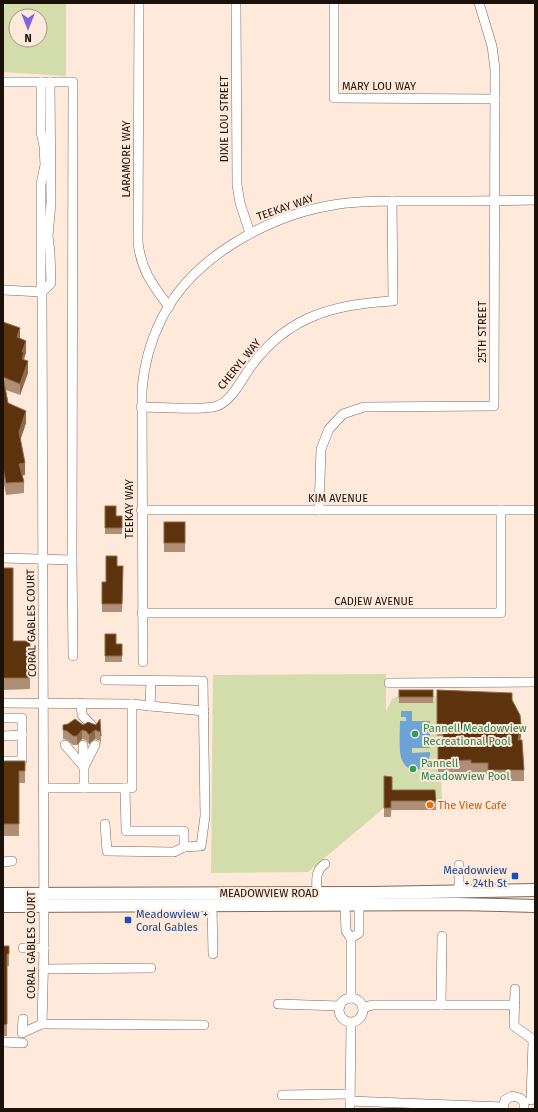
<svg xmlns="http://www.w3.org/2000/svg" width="538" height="1112" viewBox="0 0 538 1112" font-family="'Fira Sans',sans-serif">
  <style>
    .green { fill: #d3ddab; fill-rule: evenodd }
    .water { fill: #6ea3d8 }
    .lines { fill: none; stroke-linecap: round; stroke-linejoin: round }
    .minor-casing { stroke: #7f6857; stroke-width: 10 }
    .major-casing { stroke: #7f6857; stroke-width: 14 }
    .minor { stroke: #fff; stroke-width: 9 }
    .major { stroke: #fff; stroke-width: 12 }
    .wall { fill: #ae8e74 }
    .shaded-wall { fill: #8d6a4a }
    .building { fill: #5c330d; stroke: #8d6a4a }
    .leisure-dot { fill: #2e9e5b; stroke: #ffe9da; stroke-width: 1.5 }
    .food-dot { fill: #e8710a; stroke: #ffe9da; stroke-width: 1.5 }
    .transit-dot { fill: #1a4fb4; stroke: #ffe9da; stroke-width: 1.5 }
    .labels { text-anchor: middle; stroke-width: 4; stroke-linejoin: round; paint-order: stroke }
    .street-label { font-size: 11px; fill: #19110a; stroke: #ffe9da }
    .leisure-label { font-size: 11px; fill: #27864d; stroke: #ffe9da; text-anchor: start }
    .food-label { font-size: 11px; fill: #c56008; stroke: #ffe9da; text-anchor: start }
    .transit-label { font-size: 11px; fill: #164399; stroke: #ffe9da; text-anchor: end }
  </style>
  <rect width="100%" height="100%" fill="#ffe9da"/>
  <!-- green -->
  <g class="green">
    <path d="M3,3H66V76L3,72ZM16,16H40V40H16Z"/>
    <path d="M386,674V711L392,699L399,696H451L439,704L442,799L392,810L391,817H384V808L308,872L211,873L213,675Z"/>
  </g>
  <!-- water -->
  <path class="water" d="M401,711H412V721H430V748H412V753L430,752C431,768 411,777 403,762C398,755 400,731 400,721H406V717H401Z"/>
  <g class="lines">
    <!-- minor casing -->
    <g class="minor-casing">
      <g id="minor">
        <path d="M139,3L138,242C141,270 152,284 169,307"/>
        <path d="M236,3L237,185L240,203L250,233"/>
        <path d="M334,3V98L495,99"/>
        <path d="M3,82H73L72,560L3,558"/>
        <path d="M41,82V132L44,146L45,165L41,184V287L42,292L44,948L42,1024L204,1025"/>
        <path d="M3,290L42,292L51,283L50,252L48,236L51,203L50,82"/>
        <path d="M141,407C157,407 203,411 217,406C233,400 242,378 252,365C288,316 335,304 393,301L392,201"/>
        <path d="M141,510H535"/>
        <path d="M319,510L321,449L329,429L343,414L364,407L494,406L495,69L492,46L479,3"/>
        <path d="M72,560L73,656"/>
        <path d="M142,613H501V510"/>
        <path d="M143,662L142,390C144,366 150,342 161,320C192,256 271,214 339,204C365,200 391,201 417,201C456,201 496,201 535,200"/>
        <path d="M105,680L203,681L205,816L201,846L184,847V831H126L125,788"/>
        <path d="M151,681L150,706L204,711"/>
        <path d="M389,683L535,682"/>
        <path d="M3,703L132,704L150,706"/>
        <path d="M81,703L82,715L94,728"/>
        <path d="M3,718H22V761H3"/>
        <path d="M3,736L22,735"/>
        <path d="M65,745L84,767"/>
        <path d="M83,745L84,765"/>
        <path d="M43,788H132V704"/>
        <path d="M84,788V767L95,745"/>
        <path d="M105,824L107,851L174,852L184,847"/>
        <path d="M3,862L12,861"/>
        <path d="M459,865V892"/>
        <path d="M317,893C317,882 314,871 325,864"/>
        <path d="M345,905L346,931L351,938V998"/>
        <path d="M212,906L213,954"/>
        <path d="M351,938L359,933V905"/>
        <path d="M23,948H44"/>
        <path d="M44,969L151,968"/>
        <path d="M515,989L514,1026L535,1041"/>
        <circle cx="351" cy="1010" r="12"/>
        <path d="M278,1004L340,1006"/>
        <path d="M441,1005L442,936"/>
        <path d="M363,1008L372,1005H515"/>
        <path d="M23,1019L22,1033L42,1024"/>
        <path d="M3,1042L23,1043"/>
        <path d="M282,1095L350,1094"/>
        <path d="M531,1100L533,1041"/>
        <path d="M350,1101L503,1107"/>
        <path d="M350,1109L351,1023"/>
        <path d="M503,1109L505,1100L512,1096L520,1098L524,1102V1109"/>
      </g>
    </g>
    <!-- major casing -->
    <g class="major-casing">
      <g id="major">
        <path d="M3,894L371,893L535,890"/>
        <path d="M3,906L457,904L535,906"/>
      </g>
    </g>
    <!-- minor -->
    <use href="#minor" class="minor"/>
    <!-- major -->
    <use href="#major" class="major"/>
  </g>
  <!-- wall -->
  <g class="wall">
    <path d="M3,322L20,339L26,353L24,360L28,373L20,395L6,390L8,403L26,423L20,440L25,475H22L24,482V493L6,495L3,479Z"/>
    <path d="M105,506L116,516H122V534H105Z"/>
    <rect x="164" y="522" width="21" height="30"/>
    <path d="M117,566H123L122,612H102V582H106Z"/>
    <path d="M3,568L13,641H30V689L3,690Z"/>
    <path d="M105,634L116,644H122V662H105Z"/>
    <rect x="399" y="690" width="34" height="13"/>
    <path d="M437,690L512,700L521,736L520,740L524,770V781H488V775L471,774V772H438V738H443V736H437Z"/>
    <path d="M63,725H96L101,736V745L100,741L95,739L89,744L86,740L82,739L77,745H73L67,740L63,739Z"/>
    <path d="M3,761H25V783H19V836H3Z"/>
    <path d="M384,776L392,790H435L436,810H391V817H384Z"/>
    <path d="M3,946H9V966H7V1036H3Z"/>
  </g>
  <!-- shaded-wall -->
  <g class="shaded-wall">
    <path d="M20,328V340L17,337Z"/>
    <path d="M26,341V353L24,358V364L22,371V352Z"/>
    <path d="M28,361V373L20,395V384Z"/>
    <path d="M26,411V423L19,444V432Z"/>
    <path d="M25,463V475L19,476V464Z"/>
    <path d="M521,724V736L518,752V740Z"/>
    <path d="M82,730V739L77,745V736Z"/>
    <path d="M95,730V739L89,744V735Z"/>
  </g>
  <!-- building -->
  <g class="building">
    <path d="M3,322L20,328L17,337L26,341L22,352H24L22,359L28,361L20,384L3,377L8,403L26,411L19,432L25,463L19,464L24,482L6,483L3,467Z"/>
    <path d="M105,506H116V516H122V528H105Z"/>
    <rect x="164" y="522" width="21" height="21"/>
    <path d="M106,556H117V566H123L122,604H102V582H106Z"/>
    <path d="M3,568H13V641H30V678H3Z"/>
    <path d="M105,634H116V644H122V656H105Z"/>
    <rect x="399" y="690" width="34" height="7"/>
    <path d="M437,690L512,693V700L520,715L521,724L518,740H522L524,770H488V763H471V760L438,761V738H443V724H437Z"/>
    <path d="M75,719L83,725L88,722L96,725L100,719L101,736L100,732L95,730L89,735L86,731L82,730L77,736H73L67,731L63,730V725L68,724Z"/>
    <path d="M3,761H25V771H19V824H3Z"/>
    <path d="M384,776L392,777V790H435L436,801H391V808H384Z"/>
    <path d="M3,946H9V954H7V1024L3,1025Z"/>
  </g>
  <!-- markers -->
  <g class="leisure-dot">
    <circle cx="415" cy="734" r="4"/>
    <circle cx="413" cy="769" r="4"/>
  </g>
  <circle class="food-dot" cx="430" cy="805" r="4"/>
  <g class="transit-dot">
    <rect x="511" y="872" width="8" height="8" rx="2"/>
    <rect x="124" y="916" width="8" height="8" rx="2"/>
  </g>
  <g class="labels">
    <!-- street labels -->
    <g class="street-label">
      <text x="379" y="90">MARY LOU WAY</text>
      <text transform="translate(224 119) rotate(-90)" y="4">DIXIE LOU STREET</text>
      <text transform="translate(126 159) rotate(-90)" y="4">LARAMORE WAY</text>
      <text transform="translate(285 207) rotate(-19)" y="4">TEEKAY WAY</text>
      <text transform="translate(482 332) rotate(-90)" y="4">25TH STREET</text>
      <text transform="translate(239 364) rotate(-51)" y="4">CHERYL WAY</text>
      <text x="338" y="502">KIM AVENUE</text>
      <text transform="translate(129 509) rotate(-90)" y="4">TEEKAY WAY</text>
      <text x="374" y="605">CADJEW AVENUE</text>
      <text transform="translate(31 623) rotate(-91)" y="4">CORAL GABLES COURT</text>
      <text x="269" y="897">MEADOWVIEW ROAD</text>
      <text transform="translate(31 945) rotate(-90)" y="4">CORAL GABLES COURT</text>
    </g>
    <!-- leisure labels -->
    <g class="leisure-label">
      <text x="423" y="732">Pannell Meadowview<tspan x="423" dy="13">Recreational Pool</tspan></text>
      <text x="421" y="767">Pannell<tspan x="421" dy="13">Meadowview Pool</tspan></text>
    </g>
    <!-- food labels -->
    <g class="food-label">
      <text x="438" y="809">The View Cafe</text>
    </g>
    <!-- transit labels -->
    <g class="transit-label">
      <text x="507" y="874">Meadowview<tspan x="507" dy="13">+ 24th St</tspan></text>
      <text x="136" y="918" text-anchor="start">Meadowview +<tspan x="136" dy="13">Coral Gables</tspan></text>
    </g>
  </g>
  <!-- border -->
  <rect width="538" height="1112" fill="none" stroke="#19110a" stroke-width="8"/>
  <!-- north arrow -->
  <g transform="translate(28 28) rotate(180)"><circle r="19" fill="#ffe9da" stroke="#a39387"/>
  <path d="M0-3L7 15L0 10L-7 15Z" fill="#8065e1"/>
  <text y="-6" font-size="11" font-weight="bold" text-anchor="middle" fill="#19110a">N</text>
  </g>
</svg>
